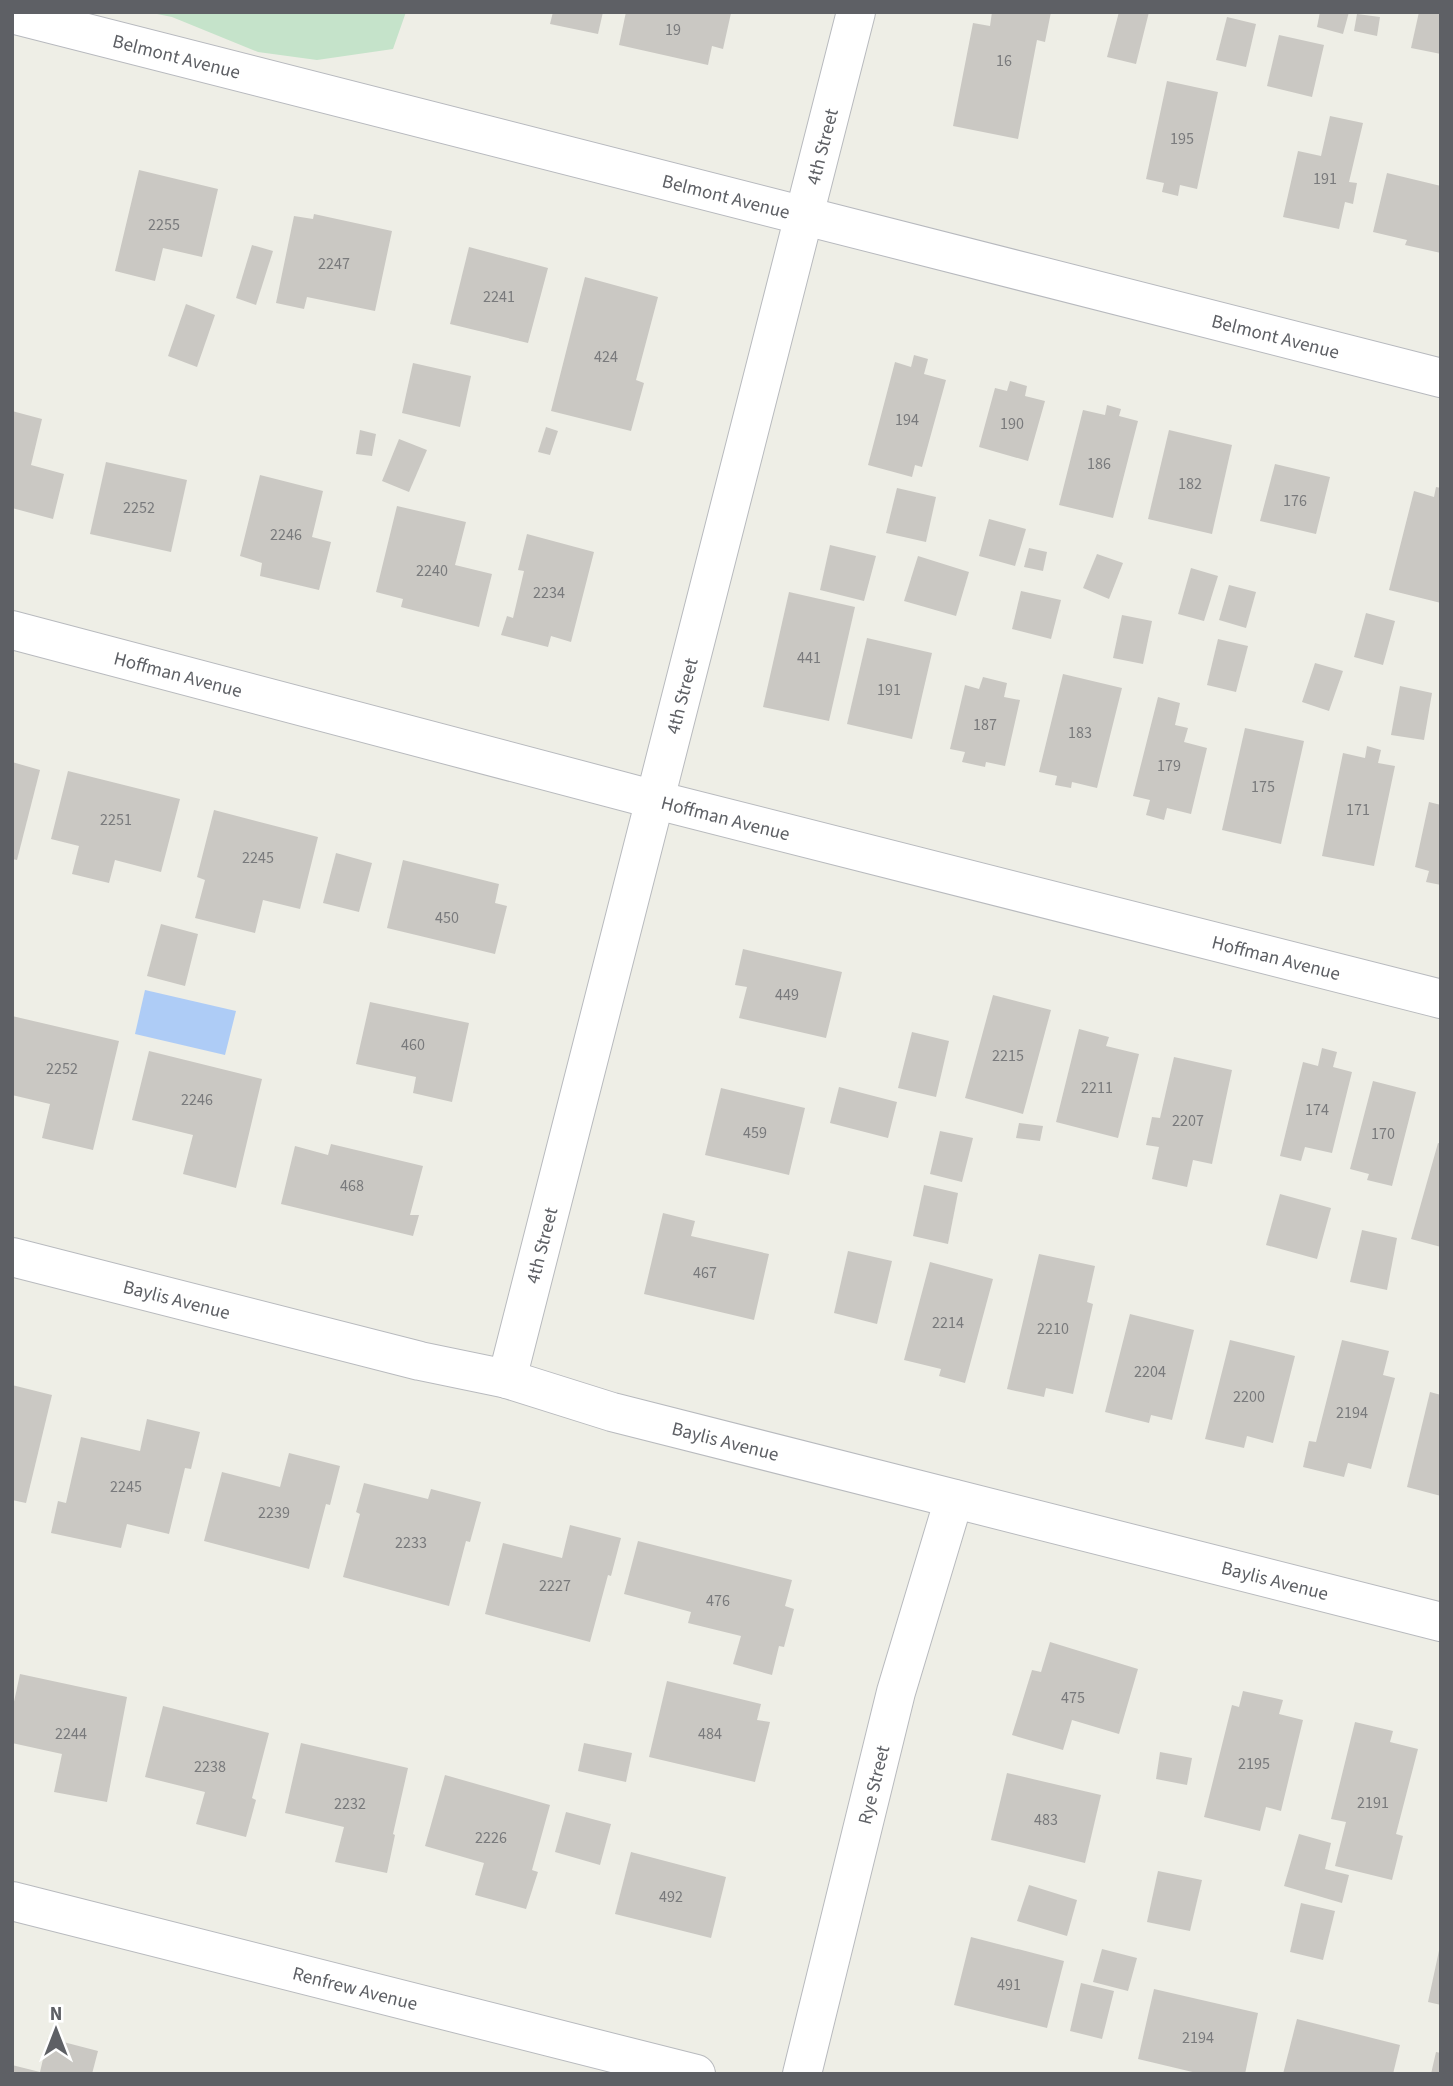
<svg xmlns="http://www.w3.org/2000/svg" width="1453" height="2086" viewBox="0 0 1453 2086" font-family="'Source Sans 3',sans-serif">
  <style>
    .green { fill: #c5e3ca }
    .water { fill: #aeccf6 }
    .building { fill: #cac8c3 }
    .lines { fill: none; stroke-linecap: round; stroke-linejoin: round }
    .street-casing { stroke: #b8babe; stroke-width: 40 }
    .secondary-casing { stroke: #b7b9be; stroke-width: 40 }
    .street { stroke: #fff; stroke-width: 38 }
    .secondary { stroke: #fff; stroke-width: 38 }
    .labels { text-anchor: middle; stroke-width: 6; stroke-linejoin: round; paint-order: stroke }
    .number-label { font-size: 16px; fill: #797a7c }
    .street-label { font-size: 19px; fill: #5e6065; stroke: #fff }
  </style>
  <rect width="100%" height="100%" fill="#eeeee6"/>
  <!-- green -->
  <path class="green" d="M147,12H406L393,49L317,60L258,52L172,17Z"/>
  <!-- water -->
  <path class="water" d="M145,990L236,1011L225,1055L135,1034Z"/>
  <!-- building -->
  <g class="building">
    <path d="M553,12H603L598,34L550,24Z"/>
    <path d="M626,12H727L731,13L723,49L712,46L708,65L619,45Z"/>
    <path d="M992,12H1051L1045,42L1037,40L1018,139L953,126L973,23L990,26Z"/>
    <path d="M1119,12H1149L1136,64L1107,57Z"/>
    <path d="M1320,12H1349L1343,34L1317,27Z"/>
    <path d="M1419,12H1441V54L1411,48Z"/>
    <path d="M1357,14L1380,17L1377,36L1354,31Z"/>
    <path d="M1227,17L1256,24L1246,67L1216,60Z"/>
    <path d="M1279,35L1324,45L1312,97L1267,86Z"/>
    <path d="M1167,81L1218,92L1197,189L1180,185L1178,196L1162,192L1164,183L1146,179Z"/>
    <path d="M1330,116L1363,123L1349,182L1357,183L1353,204L1345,202L1339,229L1283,217L1298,151L1321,156Z"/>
    <path d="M139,170L218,189L202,257L163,248L155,281L115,271Z"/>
    <path d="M1387,173L1441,186V253L1405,245L1407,240L1373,232Z"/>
    <path d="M314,214L392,231L375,311L307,297L304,309L276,303L294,216L313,219Z"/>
    <path d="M252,245L273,251L256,305L236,298Z"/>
    <path d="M469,247L548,268L528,343L450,324Z"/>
    <path d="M585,277L658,297L636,380L644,383L631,431L551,411Z"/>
    <path d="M186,304L215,315L197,367L168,356Z"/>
    <path d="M914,355L928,359L924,374L946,380L922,467L915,465L912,477L868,465L895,362L911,367Z"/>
    <path d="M413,363L471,376L460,427L402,413Z"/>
    <path d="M1010,381L1027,386L1025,396L1045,401L1028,461L979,447L995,388L1007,391Z"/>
    <path d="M1107,405L1121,409L1119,416L1138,421L1113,518L1059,505L1083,410L1105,415Z"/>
    <path d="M12,411L42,419L31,465L64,474L53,519L12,508Z"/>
    <path d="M546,427L558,431L550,455L538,452Z"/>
    <path d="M360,430L376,434L372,456L356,454Z"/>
    <path d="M1169,430L1232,445L1212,534L1148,519Z"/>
    <path d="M399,439L427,450L409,492L382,481Z"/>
    <path d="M106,462L187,480L171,552L90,534Z"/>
    <path d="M1275,464L1330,477L1316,534L1260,521Z"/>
    <path d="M260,475L323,491L312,537L331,542L319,590L260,576L262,563L240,556Z"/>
    <path d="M1436,487L1441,488V603L1389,590L1414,491L1434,497Z"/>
    <path d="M897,488L936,497L926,542L886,533Z"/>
    <path d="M397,506L466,522L455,565L492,574L479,627L401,607L403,599L376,592Z"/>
    <path d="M989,519L1026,529L1015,566L979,556Z"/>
    <path d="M527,534L594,552L571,642L551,636L548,647L501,635L507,616L513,618L524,571L518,570Z"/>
    <path d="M830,545L876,556L864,601L820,590Z"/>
    <path d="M1029,548L1047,552L1043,571L1024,567Z"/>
    <path d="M1097,554L1123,563L1109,599L1083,588Z"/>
    <path d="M918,556L969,572L956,616L904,601Z"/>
    <path d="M1191,568L1218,576L1204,621L1178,614Z"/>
    <path d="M1229,585L1256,592L1246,628L1219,620Z"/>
    <path d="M1021,591L1061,600L1051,639L1012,629Z"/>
    <path d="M789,592L855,607L829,721L763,707Z"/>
    <path d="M1366,613L1395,621L1383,665L1354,657Z"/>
    <path d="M1122,615L1152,621L1143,664L1113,658Z"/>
    <path d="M867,638L932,653L912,739L847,724Z"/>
    <path d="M1218,639L1248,646L1236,692L1207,685Z"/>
    <path d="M1315,663L1343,671L1329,711L1302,702Z"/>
    <path d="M1063,674L1122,688L1097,788L1072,782L1071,788L1055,785L1057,776L1039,772Z"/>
    <path d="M983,677L1007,683L1004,697L1020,700L1005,766L986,762L985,767L962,762L965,752L950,749L965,685L979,689Z"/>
    <path d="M1400,686L1432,693L1424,740L1391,735Z"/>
    <path d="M1158,697L1180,703L1175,725L1188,728L1184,742L1207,748L1191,814L1167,808L1164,820L1146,815L1150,800L1133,796Z"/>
    <path d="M1245,728L1304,741L1281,844L1222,830Z"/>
    <path d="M1367,746L1381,750L1378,763L1395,766L1374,866L1322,856L1343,753L1365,758Z"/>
    <path d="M12,762L40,770L17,860L12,859Z"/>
    <path d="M68,771L180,799L161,872L115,860L109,883L72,874L79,846L51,839Z"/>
    <path d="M1429,802L1441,805V885L1426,882L1429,871L1415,867Z"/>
    <path d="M214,810L318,837L300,909L263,900L255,933L195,918L205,880L197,877Z"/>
    <path d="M336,853L372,863L359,912L323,903Z"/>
    <path d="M403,860L499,884L495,903L507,906L495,954L387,928Z"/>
    <path d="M161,924L198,934L185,986L147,976Z"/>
    <path d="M743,949L842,972L826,1038L739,1018L747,987L735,985Z"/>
    <path d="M993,995L1051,1010L1023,1114L965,1098Z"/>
    <path d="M370,1002L469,1023L452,1102L413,1093L416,1077L356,1064Z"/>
    <path d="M12,1016L119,1041L93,1150L42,1138L50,1104L12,1095Z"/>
    <path d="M1079,1029L1109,1037L1106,1046L1139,1054L1118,1138L1056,1122Z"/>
    <path d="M912,1032L949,1041L936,1097L898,1088Z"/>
    <path d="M1322,1048L1337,1052L1333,1067L1352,1072L1332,1153L1305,1147L1301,1161L1280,1156L1303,1062L1318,1066Z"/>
    <path d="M149,1051L262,1079L236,1188L183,1174L193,1135L132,1120Z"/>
    <path d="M1174,1057L1232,1070L1212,1164L1193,1160L1187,1187L1152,1179L1159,1147L1146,1145L1152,1117L1160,1118Z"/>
    <path d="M1373,1081L1416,1092L1392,1186L1367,1180L1369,1174L1350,1169Z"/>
    <path d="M839,1087L897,1102L888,1138L830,1123Z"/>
    <path d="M721,1088L805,1108L789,1175L705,1155Z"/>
    <path d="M1019,1123L1043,1126L1040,1141L1016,1138Z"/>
    <path d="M940,1131L973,1138L962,1182L930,1174Z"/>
    <path d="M1438,1143L1441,1144V1247L1411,1239Z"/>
    <path d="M331,1144L423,1166L410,1215H419L413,1236L281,1204L295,1146L328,1155Z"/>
    <path d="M924,1185L958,1193L948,1244L913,1236Z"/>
    <path d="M1280,1194L1331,1208L1317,1259L1266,1245Z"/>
    <path d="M663,1213L695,1221L691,1236L769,1254L754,1320L644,1294Z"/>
    <path d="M1362,1230L1397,1238L1387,1290L1350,1282Z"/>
    <path d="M848,1251L892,1261L877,1324L834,1313Z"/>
    <path d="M1039,1254L1095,1266L1087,1302L1093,1304L1073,1394L1046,1388L1044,1397L1007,1389Z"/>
    <path d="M930,1262L993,1279L965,1383L939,1376L941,1369L904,1360Z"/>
    <path d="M1130,1314L1194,1330L1172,1420L1151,1415L1149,1423L1105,1412Z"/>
    <path d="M1230,1340L1295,1356L1273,1443L1247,1436L1244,1448L1205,1439Z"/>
    <path d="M1342,1340L1389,1351L1383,1375L1395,1378L1371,1469L1348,1463L1344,1477L1303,1467L1309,1441L1316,1442Z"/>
    <path d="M12,1385L52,1395L26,1503L12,1500Z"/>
    <path d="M1430,1392L1441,1395V1496L1407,1487Z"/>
    <path d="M147,1419L200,1432L191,1469L185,1468L169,1534L127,1524L121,1548L51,1533L58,1501L66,1503L81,1437L140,1451Z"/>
    <path d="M289,1453L340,1466L330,1505L326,1504L309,1569L204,1541L222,1472L280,1487Z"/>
    <path d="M364,1483L428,1499L431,1489L481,1502L470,1542L466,1541L449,1606L343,1577L360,1514L356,1512Z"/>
    <path d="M570,1525L621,1538L611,1576L608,1575L590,1642L485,1614L503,1543L562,1558Z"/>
    <path d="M638,1541L792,1580L785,1606L794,1609L784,1647L779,1646L772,1675L733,1664L741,1636L688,1623L691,1612L624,1594Z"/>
    <path d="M1050,1642L1138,1669L1119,1734L1072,1720L1063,1750L1012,1735L1032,1670L1041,1672Z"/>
    <path d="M20,1674L127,1697L107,1802L54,1792L62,1754L12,1743V1711Z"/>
    <path d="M667,1681L761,1704L757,1720L770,1722L755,1782L649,1757Z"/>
    <path d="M1243,1691L1283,1700L1279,1714L1303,1720L1281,1811L1266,1807L1260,1831L1204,1817L1232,1705L1239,1707Z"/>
    <path d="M163,1706L269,1733L252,1798L256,1800L246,1837L196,1824L205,1792L145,1777Z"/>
    <path d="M1355,1722L1393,1731L1390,1742L1418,1749L1396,1834L1403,1836L1392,1880L1335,1866L1346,1822L1331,1819Z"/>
    <path d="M301,1743L408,1768L393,1834L395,1835L387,1873L335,1862L344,1827L285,1813Z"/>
    <path d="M584,1743L632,1753L626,1782L578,1771Z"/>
    <path d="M1160,1752L1192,1758L1187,1785L1156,1779Z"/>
    <path d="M1007,1773L1101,1795L1085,1863L991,1840Z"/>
    <path d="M445,1775L550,1805L532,1870L538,1872L526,1909L475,1895L484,1863L425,1846Z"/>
    <path d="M566,1812L611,1824L600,1865L555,1852Z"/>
    <path d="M1299,1834L1331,1843L1325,1869L1349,1875L1342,1903L1284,1886Z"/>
    <path d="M631,1852L726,1877L711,1938L615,1914Z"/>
    <path d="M1158,1871L1202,1880L1190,1931L1147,1922Z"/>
    <path d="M1029,1885L1077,1900L1067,1936L1017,1921Z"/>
    <path d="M1301,1903L1335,1911L1323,1960L1290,1952Z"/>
    <path d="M971,1937L1064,1961L1047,2028L954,2005Z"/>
    <path d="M1440,1946H1441V2005L1428,2002Z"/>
    <path d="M1102,1949L1137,1958L1128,1991L1093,1982Z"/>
    <path d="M1081,1983L1114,1991L1102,2039L1070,2031Z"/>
    <path d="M1154,1989L1258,2013L1245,2074H1201L1138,2059Z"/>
    <path d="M1297,2019L1400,2045L1393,2074H1283Z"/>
    <path d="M48,2038L98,2051L92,2074H12V2065L40,2072Z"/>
    <path d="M1436,2052L1441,2053V2074H1431Z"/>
  </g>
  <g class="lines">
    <!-- street casing -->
    <g class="street-casing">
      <g id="street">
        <path id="s1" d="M12,630L656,800L1441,999"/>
        <path id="s2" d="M12,1257L420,1361L507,1379L612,1412L1441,1622"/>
        <path id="s3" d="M507,1379L856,12"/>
        <path id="s4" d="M12,1901L696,2074"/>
        <path id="s5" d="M802,2074L896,1692L954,1499"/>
      </g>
    </g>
    <!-- secondary casing -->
    <g class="secondary-casing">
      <g id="secondary">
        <path id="s6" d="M12,14L1441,378"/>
      </g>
    </g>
    <!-- street -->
    <use href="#street" class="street"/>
    <!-- secondary -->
    <use href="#secondary" class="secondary"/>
  </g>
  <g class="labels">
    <!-- number labels -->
    <g class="number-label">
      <text x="673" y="35">19</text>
      <text x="1004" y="66">16</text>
      <text x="1182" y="144">195</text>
      <text x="1325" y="184">191</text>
      <text x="164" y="230">2255</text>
      <text x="334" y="269">2247</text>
      <text x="499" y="302">2241</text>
      <text x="606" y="362">424</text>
      <text x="907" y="425">194</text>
      <text x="1012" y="429">190</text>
      <text x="1099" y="469">186</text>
      <text x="1190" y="489">182</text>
      <text x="1295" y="506">176</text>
      <text x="139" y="513">2252</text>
      <text x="286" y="540">2246</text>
      <text x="432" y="576">2240</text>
      <text x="549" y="598">2234</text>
      <text x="809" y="663">441</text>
      <text x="889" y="695">191</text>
      <text x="985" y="730">187</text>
      <text x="1080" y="738">183</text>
      <text x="1169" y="771">179</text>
      <text x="1263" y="792">175</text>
      <text x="1358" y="815">171</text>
      <text x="116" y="825">2251</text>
      <text x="258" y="863">2245</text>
      <text x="447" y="923">450</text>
      <text x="787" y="1000">449</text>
      <text x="413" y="1050">460</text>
      <text x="1008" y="1061">2215</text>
      <text x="62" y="1074">2252</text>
      <text x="1097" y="1093">2211</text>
      <text x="197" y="1105">2246</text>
      <text x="1317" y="1115">174</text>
      <text x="1188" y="1126">2207</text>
      <text x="755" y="1138">459</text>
      <text x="1383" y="1139">170</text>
      <text x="352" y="1191">468</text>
      <text x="705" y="1278">467</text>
      <text x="948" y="1328">2214</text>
      <text x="1053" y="1334">2210</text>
      <text x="1150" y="1377">2204</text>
      <text x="1249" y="1402">2200</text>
      <text x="1352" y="1418">2194</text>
      <text x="126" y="1492">2245</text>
      <text x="274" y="1518">2239</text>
      <text x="411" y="1548">2233</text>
      <text x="555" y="1591">2227</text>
      <text x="718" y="1606">476</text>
      <text x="1073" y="1703">475</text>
      <text x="71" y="1739">2244</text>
      <text x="710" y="1739">484</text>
      <text x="1254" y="1769">2195</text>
      <text x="210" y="1772">2238</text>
      <text x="1373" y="1808">2191</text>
      <text x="350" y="1809">2232</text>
      <text x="1046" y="1825">483</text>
      <text x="491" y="1843">2226</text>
      <text x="671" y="1902">492</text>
      <text x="1009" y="1990">491</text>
      <text x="1198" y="2043">2194</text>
    </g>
    <!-- street labels -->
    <g class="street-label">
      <text dy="7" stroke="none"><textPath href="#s6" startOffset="170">Belmont Avenue</textPath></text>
      <text dy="7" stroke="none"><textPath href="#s3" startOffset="1272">4th Street</textPath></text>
      <text dy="7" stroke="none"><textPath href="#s6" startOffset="737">Belmont Avenue</textPath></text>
      <text dy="7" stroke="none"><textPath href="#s6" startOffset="1304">Belmont Avenue</textPath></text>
      <text dy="7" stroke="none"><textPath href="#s1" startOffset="172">Hoffman Avenue</textPath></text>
      <text dy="7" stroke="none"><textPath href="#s3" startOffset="705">4th Street</textPath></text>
      <text dy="7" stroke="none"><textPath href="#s1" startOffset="738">Hoffman Avenue</textPath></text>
      <text dy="7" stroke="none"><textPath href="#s1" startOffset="1306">Hoffman Avenue</textPath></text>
      <text dy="7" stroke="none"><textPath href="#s3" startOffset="138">4th Street</textPath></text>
      <text dy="7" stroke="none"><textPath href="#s2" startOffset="170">Baylis Avenue</textPath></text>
      <text dy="7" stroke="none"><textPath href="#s2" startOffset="737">Baylis Avenue</textPath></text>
      <text dy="7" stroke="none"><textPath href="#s2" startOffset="1304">Baylis Avenue</textPath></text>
      <text dy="7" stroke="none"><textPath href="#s5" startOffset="298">Rye Street</textPath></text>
      <text dy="7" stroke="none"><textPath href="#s4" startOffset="354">Renfrew Avenue</textPath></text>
    </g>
  </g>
  <!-- border -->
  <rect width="1453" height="2086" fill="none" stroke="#5e6065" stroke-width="28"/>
  <!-- north arrow -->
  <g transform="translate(56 2030)" stroke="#ffffff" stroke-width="5" paint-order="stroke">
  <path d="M0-5L12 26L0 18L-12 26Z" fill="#5e6065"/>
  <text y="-10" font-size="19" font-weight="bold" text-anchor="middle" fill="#5e6065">N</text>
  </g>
</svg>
